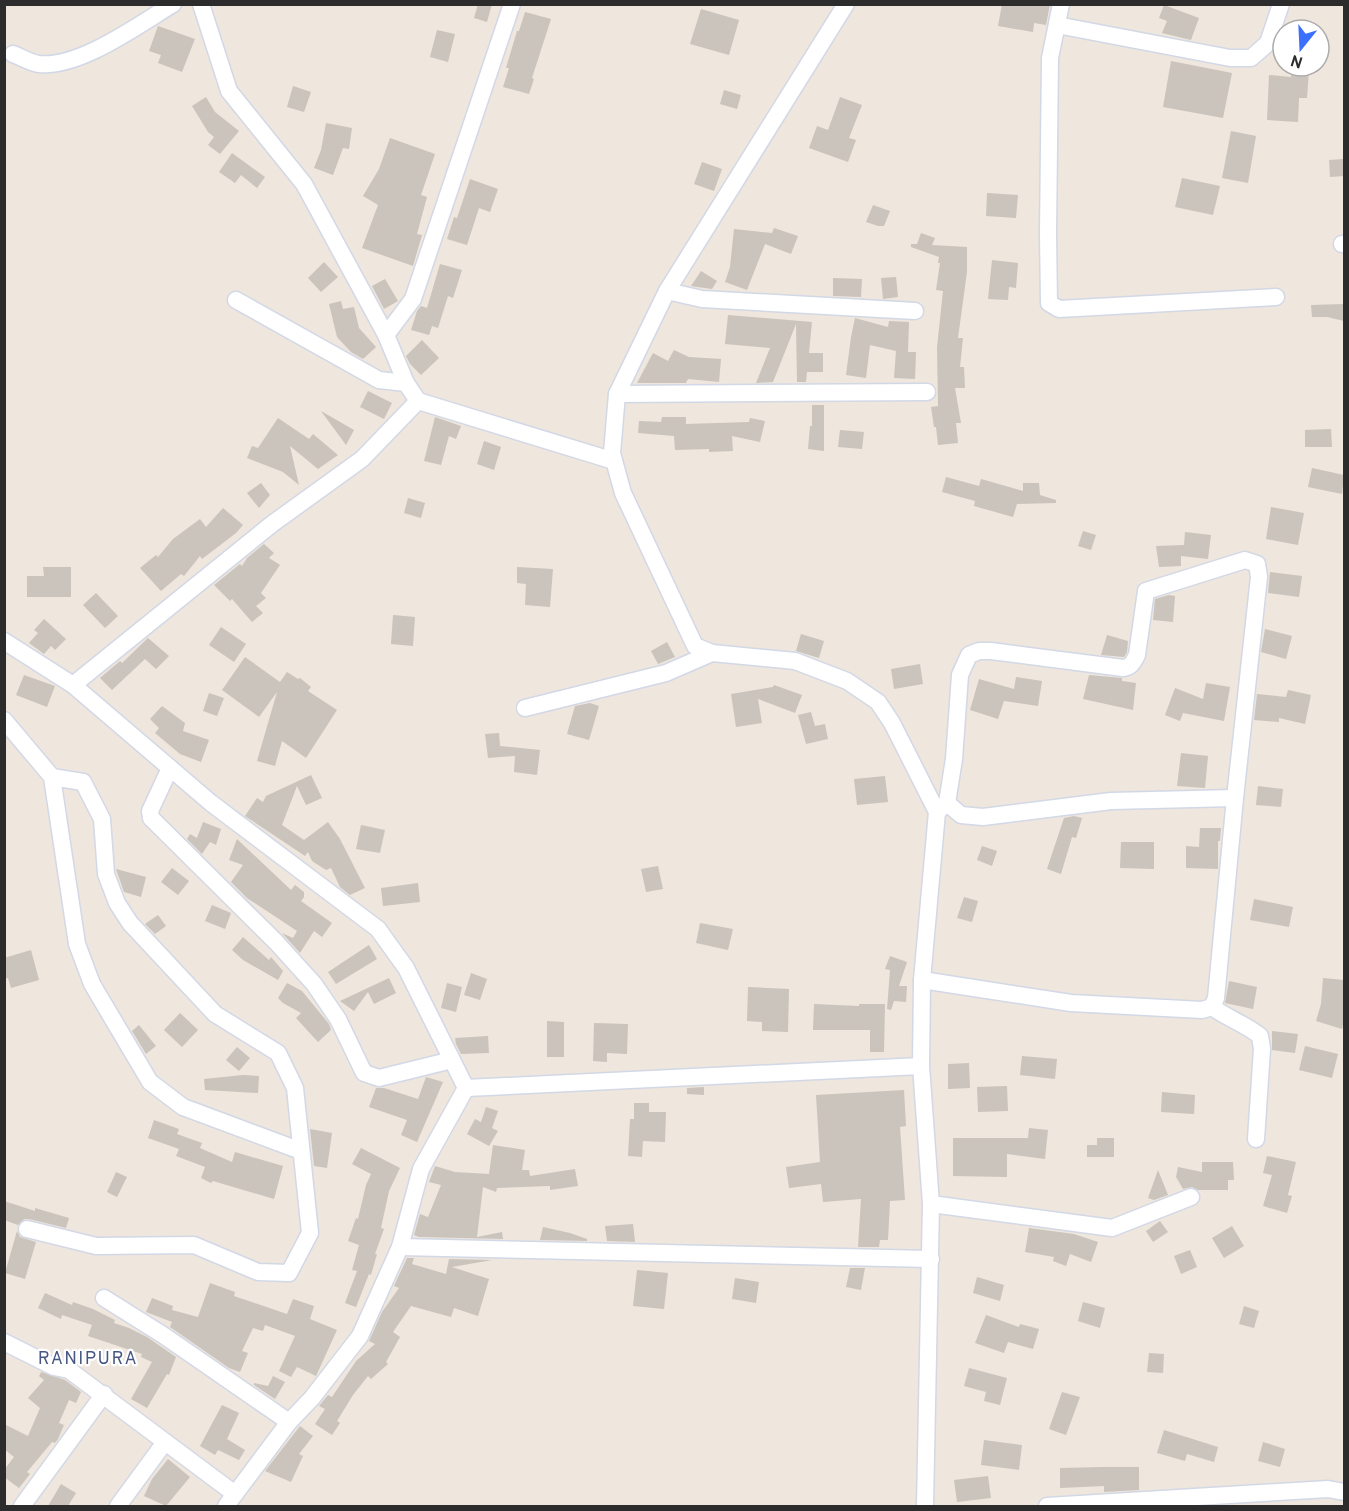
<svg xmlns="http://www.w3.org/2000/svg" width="1349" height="1511" viewBox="0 0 1349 1511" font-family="Overpass,sans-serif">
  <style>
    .building { fill: #cac4bc }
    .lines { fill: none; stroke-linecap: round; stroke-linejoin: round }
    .minor-casing { stroke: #d2d8e6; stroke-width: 19 }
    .minor { stroke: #fff; stroke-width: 16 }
    .labels { text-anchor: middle; stroke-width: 4.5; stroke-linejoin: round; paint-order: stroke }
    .quarter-label { font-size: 18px; letter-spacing: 1.5px; fill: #475783; stroke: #fff }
  </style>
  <rect width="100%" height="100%" fill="#efe6dd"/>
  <!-- building -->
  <g class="building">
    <path d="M478,4H492L487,22L474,18Z"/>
    <path d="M1002,4H1050L1046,25L1034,23L1033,32L998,26Z"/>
    <path d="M1164,5L1199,18L1191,40L1162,33L1167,21L1159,18Z"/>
    <path d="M701,9L739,20L729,55L690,44Z"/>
    <path d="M525,12L551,19L532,78L534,79L529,94L503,87L509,68H506L517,31H519Z"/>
    <path d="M158,26L195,39L182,72L158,63L161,55L149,51Z"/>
    <path d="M437,30L455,34L448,62L430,57Z"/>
    <path d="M1171,61L1232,73L1223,118L1163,107Z"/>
    <path d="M1292,69L1309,70L1307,98H1299L1298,122L1267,120L1269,75L1291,77Z"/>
    <path d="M293,86L311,92L304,112L287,107Z"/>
    <path d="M724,90L741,95L737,109L720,104Z"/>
    <path d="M206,97L215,112L239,131L220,154L208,145L214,137L208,132L192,106Z"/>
    <path d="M840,97L862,105L849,138L856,140L848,162L809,148L817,126L828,130Z"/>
    <path d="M326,123L352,128L349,149L343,148L333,175L314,168L321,150Z"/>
    <path d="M1231,131L1256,136L1248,183L1222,178Z"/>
    <path d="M390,138L435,154L421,195L427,197L417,234L422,235L413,266L362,248L378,205L363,196L379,169Z"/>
    <path d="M232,153L265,177L257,188L241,175L235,183L219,172Z"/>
    <path d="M1344,159V176L1330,177L1329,160Z"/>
    <path d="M702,162L722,169L714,191L694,184Z"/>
    <path d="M1182,178L1220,186L1213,215L1175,207Z"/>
    <path d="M470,179L498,189L490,212L479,208L467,245L447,239L454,217L457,218Z"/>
    <path d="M987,193L1018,195L1016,218L986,216Z"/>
    <path d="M873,205L890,211L884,226H878L866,222Z"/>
    <path d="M774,228L798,236L791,254L765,244L747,290L725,282L730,267L734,229L772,233Z"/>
    <path d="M921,233L935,238L932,245L967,247V272L958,338H963L960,367H964L965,388H955L961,423H956L958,443L938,445L936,427H934L931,407L938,406L937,347L943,291L936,290L940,263H938L939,257L911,247V244H917Z"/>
    <path d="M992,260L1018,263L1016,288L1009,287L1008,300L988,299Z"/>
    <path d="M324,262L338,277L321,292L308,278Z"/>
    <path d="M440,264L462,270L453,298L448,296L438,328L432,326L429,335L411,330L417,311L421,306L427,308Z"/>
    <path d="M701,271L717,281L712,289L691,286Z"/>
    <path d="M896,277L898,297L883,299L881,278Z"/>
    <path d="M833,278L862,279L861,297L833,296Z"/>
    <path d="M385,279L398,301L384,309L372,286Z"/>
    <path d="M341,301L343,309L354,307L359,328L376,347L363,359L351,352L337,337L329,304Z"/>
    <path d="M1344,304V321L1327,317H1312L1311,305Z"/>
    <path d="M728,315L812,322L809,353H823V372H807L806,382H797L796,324L773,382L756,383L770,348L725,344Z"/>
    <path d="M855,318L888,327L889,321L909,322L908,352H916L915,379L894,378L896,351L870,345L866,378L846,375L851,337Z"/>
    <path d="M422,340L439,358L421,375L410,364L406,356Z"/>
    <path d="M674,350L689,357L721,359L719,382L688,379L686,383H637L653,353L668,361Z"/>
    <path d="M368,391L392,403L384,419L360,407Z"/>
    <path d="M812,405H824V451L808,449L810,426H812Z"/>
    <path d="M321,411L354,430L346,445Z"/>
    <path d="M435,417L461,426L456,439L449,436L441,465L424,461Z"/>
    <path d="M662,417H686V424L749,422L750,418L765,421L760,442L732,436L733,451L709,452V449L675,450L674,436L638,433L639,421L661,422Z"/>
    <path d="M278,418L309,439L313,434L338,455L318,469L290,446L299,485L283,472L247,458L252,446L258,448Z"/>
    <path d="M1331,429L1332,447H1305V430Z"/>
    <path d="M840,430L864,432L862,449L838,447Z"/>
    <path d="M484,441L501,447L494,470L477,464Z"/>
    <path d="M1312,468L1344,475L1342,494L1308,487Z"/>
    <path d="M946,477L979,486L981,479L1023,491V483H1039L1040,495L1056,500V503L1017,504L1013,517L974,506L975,501L942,492Z"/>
    <path d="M261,483L270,495L259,508L247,493Z"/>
    <path d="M408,498L425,503L421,518L404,513Z"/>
    <path d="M1271,507L1304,513L1298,545L1266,539Z"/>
    <path d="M223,508L243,525L236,533L202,559L200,556L184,576L181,574L161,591L140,568L156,555L158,557L173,539L200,519L206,527Z"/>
    <path d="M1083,531L1096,535L1091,550L1078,546Z"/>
    <path d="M1185,532L1211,535L1208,559L1181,556V566L1159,567L1156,546L1184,545Z"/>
    <path d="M264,544L274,553L269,558L280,565L261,593L266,598L256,606L263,613L252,622L232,599L230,601L214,585L240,564L242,566L247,558Z"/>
    <path d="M43,567H71V597H27V576H44Z"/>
    <path d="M517,567L553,569L550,607L525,605L526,584L517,583Z"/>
    <path d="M1270,572L1302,576L1299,597L1268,593Z"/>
    <path d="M96,593L118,616L105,628L83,605Z"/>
    <path d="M1169,595L1175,596L1173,622L1153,620L1155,599Z"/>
    <path d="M393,615L415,617L413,646L391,644Z"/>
    <path d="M44,619L66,639L55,650L51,646L44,654L29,643L38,633L34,630Z"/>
    <path d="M221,627L246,644L234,662L209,645Z"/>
    <path d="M1265,629L1292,636L1286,659L1261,652Z"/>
    <path d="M801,634L824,641L819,658L796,651Z"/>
    <path d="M1107,635L1128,641L1127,652L1124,657L1101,655Z"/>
    <path d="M148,638L169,656L156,669L145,659L112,690L100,678L120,661L122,663Z"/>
    <path d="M667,642L675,657L658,664L651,651Z"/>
    <path d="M245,657L280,682L287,672L298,679L300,678L311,687L308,691L337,710L306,758L282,741L275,766L257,761L277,692L259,717L222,690Z"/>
    <path d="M920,664L923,684L894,689L891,669Z"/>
    <path d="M24,675L55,686L47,707L16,695Z"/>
    <path d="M1089,675L1122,678V681L1136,683L1133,710L1083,699Z"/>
    <path d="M1016,677L1042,681L1038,706L1004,701L998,719L970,710L979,679L1014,689Z"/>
    <path d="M1206,683L1230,687L1224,721L1183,713L1180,721L1165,715L1175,688L1203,699Z"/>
    <path d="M774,685L802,695L795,713L758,699L762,723L736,727L731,694L773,687Z"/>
    <path d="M1288,690L1311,695L1305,724L1279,718V722L1254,720L1257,694L1286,697Z"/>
    <path d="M209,693L224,698L217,716L203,711Z"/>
    <path d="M590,703L599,706L589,740L567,734L575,706Z"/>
    <path d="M162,706L185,723L183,731L209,740L201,762L180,754L155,733L159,728L150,719Z"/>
    <path d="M811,712L815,726L825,724L828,739L806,744L798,715Z"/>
    <path d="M499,733L500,746L540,750L537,775L514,772L515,756L488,758L485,734Z"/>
    <path d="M1181,753L1208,756L1205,788L1177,786Z"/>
    <path d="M311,775L322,798L306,805L297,786L282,825L304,840L328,822L340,839L365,888L350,895L340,887L331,868L326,870L312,861L308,852L305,856L245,816L257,798L263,802L266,796Z"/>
    <path d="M885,776L888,802L857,805L854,779Z"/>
    <path d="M1258,786L1283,789L1281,807L1256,805Z"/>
    <path d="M1074,816L1082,818L1076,838L1072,837L1061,874L1047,869L1064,818Z"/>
    <path d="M203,822L221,829L216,845L210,842L202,854L187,839L190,834L197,838Z"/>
    <path d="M361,825L385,830L380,853L356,849Z"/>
    <path d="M1200,828H1221L1220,841H1218V869L1186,868V846L1199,847Z"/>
    <path d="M237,839L291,890L295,885L304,892V897L301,901L332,923L322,937L314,931L300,953L282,933L293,938L297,931L247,898L231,882L243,865L229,860Z"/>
    <path d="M1121,842H1154V869L1120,868Z"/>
    <path d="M982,846L997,851L992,866L977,860Z"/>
    <path d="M658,866L663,889L646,892L641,869Z"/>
    <path d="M172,868L189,881L178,895L161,882Z"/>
    <path d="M116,869L146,877L141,897L124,892Z"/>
    <path d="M418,883L420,902L383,906L381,888Z"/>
    <path d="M964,897L978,901L972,922L957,918Z"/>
    <path d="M1254,899L1293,907L1289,927L1250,920Z"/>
    <path d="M212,905L231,913L225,929L205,921Z"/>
    <path d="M158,915L166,926L155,934L145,924Z"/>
    <path d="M700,923L733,929L728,950L696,943Z"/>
    <path d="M243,937L269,960L271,957L283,971L278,980L243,960L232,950Z"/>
    <path d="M369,945L377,959L336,984L328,972Z"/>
    <path d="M31,950L39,980L11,988L8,978L4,979V958Z"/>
    <path d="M890,956L907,962L899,986H907L906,1002L894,1001L891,1010L887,1009L890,970L885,969Z"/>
    <path d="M471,973L487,979L480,1000L464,995Z"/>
    <path d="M389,978L396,993L374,1004L368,992L354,1011L340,1001Z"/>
    <path d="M1323,978L1344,980V1020L1342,1029L1316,1021L1321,1004Z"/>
    <path d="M1229,981L1257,987L1253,1009L1225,1003Z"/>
    <path d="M287,983L302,991L329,1024L331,1030L318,1042L296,1018L301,1013L283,1003L278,998Z"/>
    <path d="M447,983L462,987L456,1012L441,1008Z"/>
    <path d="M748,987L789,989L788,1032L762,1031V1022L747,1021Z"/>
    <path d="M814,1004L859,1006V1004H885L884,1052H870V1030H813Z"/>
    <path d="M180,1013L198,1030L182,1047L164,1030Z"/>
    <path d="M547,1021L564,1022V1057H547Z"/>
    <path d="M594,1023L628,1024L627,1054L607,1053V1062L593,1061Z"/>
    <path d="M139,1025L156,1046L146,1054L132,1031Z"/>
    <path d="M1272,1031L1298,1034L1295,1053L1272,1050Z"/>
    <path d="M488,1036L489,1053L461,1054L456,1044L455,1038Z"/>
    <path d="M1305,1046L1338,1054L1332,1078L1299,1070Z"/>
    <path d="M237,1047L250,1058L239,1071L226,1060Z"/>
    <path d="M1022,1056L1057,1059L1055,1079L1020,1075Z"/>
    <path d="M969,1063L970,1088L948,1089V1064Z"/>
    <path d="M243,1075L259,1076L258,1093L205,1090L204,1079Z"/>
    <path d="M426,1077L443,1082L417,1142L401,1135L407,1120L369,1107L376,1088H384L418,1099Z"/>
    <path d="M1007,1086L1008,1111L978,1112L977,1087Z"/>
    <path d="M704,1087V1095L687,1094V1088Z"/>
    <path d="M904,1090L906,1126L900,1127L905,1200L890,1201L888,1240H880L879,1247H858L861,1199L823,1202L821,1184L789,1188L786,1167L820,1162L816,1095Z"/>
    <path d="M1162,1092L1195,1095L1194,1114L1161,1112Z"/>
    <path d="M634,1103H649V1112H666L665,1142L643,1141L642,1157L628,1156L630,1119H634Z"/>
    <path d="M486,1107L498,1111L492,1128L498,1131L489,1146L467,1134L475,1119L481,1122Z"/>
    <path d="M154,1120L179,1129L177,1134L202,1143L200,1148L232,1162L235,1152L283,1166L274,1199L213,1181L211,1183L201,1178L205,1167L176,1156L179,1149L148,1138Z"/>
    <path d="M1029,1128L1048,1130L1045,1159L1007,1154V1177L953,1176V1138H1028Z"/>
    <path d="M310,1129L332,1133L327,1168L314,1166Z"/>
    <path d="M1097,1138H1114V1157H1087V1145H1097Z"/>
    <path d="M493,1145L525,1150L522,1170H529L530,1176L575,1169L578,1186L550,1190V1186L497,1188L496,1192L483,1187L477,1237L502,1232L503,1239L419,1237L414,1235L420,1214L428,1217L441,1185L429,1182L435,1166L455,1172L489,1174Z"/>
    <path d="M361,1148L400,1168L389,1191L381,1228L384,1229L375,1254H377L371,1275L369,1274L356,1307L345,1303L357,1271L352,1270L359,1245L348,1241L356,1218L358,1219L366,1185L371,1174L352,1164Z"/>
    <path d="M1267,1156L1296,1162L1288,1195L1292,1196L1287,1213L1263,1206L1272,1175L1263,1173Z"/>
    <path d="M1202,1162H1233L1234,1180H1228V1190H1198L1192,1187L1183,1189L1176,1177L1178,1167L1202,1172Z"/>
    <path d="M1158,1170L1168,1195L1154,1200L1148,1198Z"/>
    <path d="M116,1172L127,1177L117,1197L107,1192Z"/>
    <path d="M4,1201L35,1211V1208L69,1218L66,1228L29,1219H24L18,1225L4,1220Z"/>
    <path d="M1160,1221L1168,1232L1153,1242L1146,1231Z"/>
    <path d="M633,1224L635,1242L607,1241L605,1226Z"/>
    <path d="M1232,1226L1244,1246L1224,1258L1212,1238Z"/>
    <path d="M543,1227L570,1233L587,1239V1241L540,1240Z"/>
    <path d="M1029,1228L1074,1234L1098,1242L1091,1262L1070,1254L1066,1266L1053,1261L1054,1257L1025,1252Z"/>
    <path d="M17,1231L20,1237L36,1242L25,1279L5,1273Z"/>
    <path d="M1190,1250L1197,1267L1181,1274L1174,1256Z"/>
    <path d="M407,1258H414L412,1264L446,1274L449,1259L492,1260L452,1267L489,1279L478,1316L454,1308L451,1317L411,1306L393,1332L400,1337L386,1362L388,1364L371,1379L368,1376L353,1395L337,1421L340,1423L332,1435L315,1424L325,1409L319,1406L328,1395L332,1397L356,1361L375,1344L369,1341L382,1312L399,1288L394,1286Z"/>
    <path d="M850,1268H865L861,1290L846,1287Z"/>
    <path d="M637,1270L668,1273L664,1309L633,1306Z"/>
    <path d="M977,1277L1004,1285L1000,1301L973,1293Z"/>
    <path d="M735,1278L759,1282L756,1303L732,1299Z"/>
    <path d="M210,1283L235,1292L234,1296L287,1314L293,1299L314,1306L310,1319L337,1330L316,1376L297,1367L291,1377L279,1371L295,1336L265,1325L263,1331L253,1328L242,1351L248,1353L240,1372L229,1368L170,1327L172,1322L146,1312L152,1298L173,1306L172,1310L198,1317Z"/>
    <path d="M45,1293L72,1305L73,1302L93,1309L115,1320L114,1323L129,1328L147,1337L176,1357L169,1375L167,1374L147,1408L131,1399L152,1362L141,1357L142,1354L88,1336L92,1325L62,1315L61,1319L38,1308Z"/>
    <path d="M1083,1302L1105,1308L1100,1328L1078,1321Z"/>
    <path d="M1244,1306L1259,1311L1254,1328L1239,1324Z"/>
    <path d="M986,1315L1019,1327L1020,1324L1039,1329L1033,1349L1008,1342L1004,1353L975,1343Z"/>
    <path d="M1149,1353L1164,1354L1163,1373L1147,1372Z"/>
    <path d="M969,1368L1007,1378L1000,1405L984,1401L986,1392L964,1386Z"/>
    <path d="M41,1372L65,1380L81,1392L76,1403L69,1400L59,1423L64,1425L58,1439L55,1443L52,1442L27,1472L30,1474L19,1488L4,1477V1470L14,1457L4,1449V1424L28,1436L40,1408L28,1398L44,1380L39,1376Z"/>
    <path d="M273,1376L285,1382L275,1399L254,1385V1383L268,1386Z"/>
    <path d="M1062,1392L1080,1397L1066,1435L1049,1429Z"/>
    <path d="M222,1405L239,1413L227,1439L245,1450L239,1460L218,1450L215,1455L200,1446Z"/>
    <path d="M300,1426L313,1436L299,1454L303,1456L291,1482L265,1471Z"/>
    <path d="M1164,1430L1218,1447L1214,1462L1187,1454L1185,1461L1157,1453Z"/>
    <path d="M984,1440L1022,1445L1019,1470L981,1465Z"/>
    <path d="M1263,1442L1285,1449L1280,1467L1258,1461Z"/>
    <path d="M168,1459L190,1477L166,1506L144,1496L152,1479Z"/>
    <path d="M1102,1467H1139V1490L1104,1492V1486L1060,1488V1468Z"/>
    <path d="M988,1476L991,1498L957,1502L954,1480Z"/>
    <path d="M61,1484L76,1493L68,1506H48Z"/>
  </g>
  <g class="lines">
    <!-- minor casing -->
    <g class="minor-casing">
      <g id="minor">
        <path d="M846,4L667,291L617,394L612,453L623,493L695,646L712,653L795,661L847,681L878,702L892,723L937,812L922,980L921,1066L931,1204L925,1506"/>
        <path d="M1061,4L1050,58L1048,233L1049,303L1059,309L1276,297"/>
        <path d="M1057,25L1230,58H1251L1268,43L1281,4"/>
        <path d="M13,54C21,57 31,63 39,64C80,68 138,25 173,4"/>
        <path d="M1342,244H1344"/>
        <path d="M667,291L702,299L915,311"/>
        <path d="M236,300L379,380L406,383"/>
        <path d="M386,335L413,299L512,4"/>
        <path d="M617,394L927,392"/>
        <path d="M418,401L614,461"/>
        <path d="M4,641L73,685L211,803L378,929L406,968L466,1088L421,1169L400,1247L360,1336L312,1398L289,1422L226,1506"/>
        <path d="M73,685L272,524L362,459L418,401L406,383L386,335L304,184L229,91L201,4"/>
        <path d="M525,708L666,673L712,653"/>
        <path d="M4,720L52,777L77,944L92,984L150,1082L183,1107L301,1151"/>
        <path d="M170,768L150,811L151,818L276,942L314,984L338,1019L364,1073L379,1078L452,1060"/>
        <path d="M947,803L961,815L983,817L1111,801L1235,798"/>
        <path d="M922,980L1071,1003L1202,1010L1212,1007L1216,998L1235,798L1259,577L1257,564L1245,560L1146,591L1137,655C1133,662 1132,667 1123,668L991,651H979L969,655L960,675L954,759L947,803L937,812"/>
        <path d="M1212,1007C1227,1018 1245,1024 1260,1036L1262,1049L1256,1139"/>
        <path d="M466,1088L921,1066"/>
        <path d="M931,1204L1112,1228L1191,1197"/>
        <path d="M27,1229L96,1246L194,1245L258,1272L289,1273L310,1233L295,1088L278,1053L215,1014L130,923L117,903L106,874L102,819L83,782L52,777"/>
        <path d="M400,1247L931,1259"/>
        <path d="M104,1298L163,1335L289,1422"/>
        <path d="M4,1342L54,1367L69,1370L235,1494"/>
        <path d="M22,1506L104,1394"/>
        <path d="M118,1506L165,1442"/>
        <path d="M1047,1506L1328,1489L1344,1492"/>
      </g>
    </g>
    <!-- minor -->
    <use href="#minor" class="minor"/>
  </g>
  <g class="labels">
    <!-- quarter labels -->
    <g class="quarter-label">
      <text x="88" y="1364">RANIPURA</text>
    </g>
  </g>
  <!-- border -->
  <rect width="1349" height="1511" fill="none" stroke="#2c2c2c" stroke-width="12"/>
  <!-- north arrow -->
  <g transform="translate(1301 48) rotate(198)"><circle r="28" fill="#ffffff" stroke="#ababab" stroke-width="1.5"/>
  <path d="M0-4.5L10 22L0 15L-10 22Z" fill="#3b70ff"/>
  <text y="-9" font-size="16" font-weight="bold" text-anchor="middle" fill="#2c2c2c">N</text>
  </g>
</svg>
